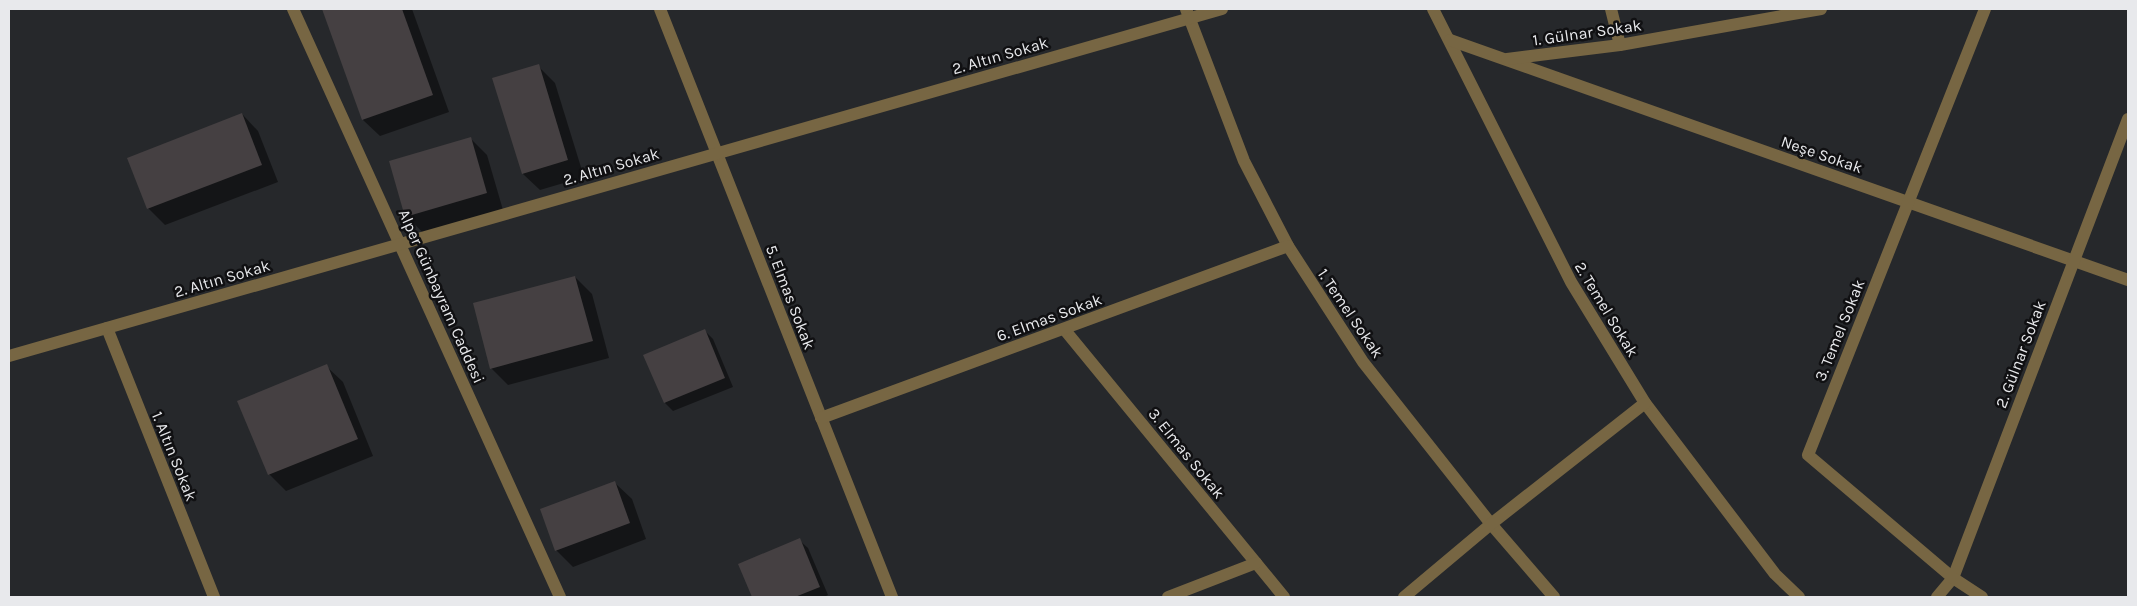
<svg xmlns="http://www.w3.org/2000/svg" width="2137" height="606" viewBox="0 0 2137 606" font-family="Karla,sans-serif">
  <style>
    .shadow { fill: #0007 }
    .building { fill: #454042 }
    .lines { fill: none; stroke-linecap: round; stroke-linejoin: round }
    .street { stroke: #776643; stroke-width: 12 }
    .labels { text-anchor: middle; stroke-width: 5; stroke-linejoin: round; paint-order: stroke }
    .street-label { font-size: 16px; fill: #e8e9ec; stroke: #101012 }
  </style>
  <rect width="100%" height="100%" fill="#26282b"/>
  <!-- shadow -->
  <g class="shadow">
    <path d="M324,9H412L449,112L380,136L363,120Z"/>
    <path d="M538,66L555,83L584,177L540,190L523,174Z"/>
    <path d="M242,114L258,131L278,182L165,225L148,208Z"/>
    <path d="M470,138L487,155L503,210L423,233L407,216Z"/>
    <path d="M575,277L592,294L609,358L508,385L491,368Z"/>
    <path d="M704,330L713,339L733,387L673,411L665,403Z"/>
    <path d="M326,366L343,382L373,456L286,491L269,474Z"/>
    <path d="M615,483L632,499L646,539L573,567L556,550Z"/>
    <path d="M799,540L808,548L828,595L824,597H754L740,564Z"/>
  </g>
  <!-- building -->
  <g class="building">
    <path d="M322,9H402L433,95L362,120Z"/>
    <path d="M539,64L568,160L522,174L492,78Z"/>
    <path d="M242,113L262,165L147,209L127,158Z"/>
    <path d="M471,137L487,193L405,217L389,161Z"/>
    <path d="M575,276L593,341L490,369L473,303Z"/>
    <path d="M705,329L725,378L664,403L643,355Z"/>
    <path d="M327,364L358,439L268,475L237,401Z"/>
    <path d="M615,481L630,523L555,551L540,509Z"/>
    <path d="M800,538L820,587L795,597H752L738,564Z"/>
  </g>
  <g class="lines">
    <!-- street -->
    <g class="street">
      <path d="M293,9L560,597"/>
      <path d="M660,9L892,597"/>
      <path d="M1186,9L1244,161L1288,246L1363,362L1491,524L1554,597"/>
      <path d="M1433,9L1571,282L1645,403L1775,574L1799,597"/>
      <path d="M1611,9L1620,45"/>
      <path d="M1450,40L2128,280"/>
      <path d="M1507,59L1620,45L1821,9"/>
      <path d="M107,328L214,597"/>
      <path d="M1064,329L1284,597"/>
      <path d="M9,356L1222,9"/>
      <path d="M821,418L1288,246"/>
      <path d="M1168,597L1256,563"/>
      <path d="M1404,597L1491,524L1645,403"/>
      <path d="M1937,597L1953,578L2128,119"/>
      <path d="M1982,597L1953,578L1808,455L1985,9"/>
    </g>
  </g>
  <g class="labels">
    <!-- street labels -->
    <g class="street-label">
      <text transform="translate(1587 32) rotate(-8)" y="6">1. Gülnar Sokak</text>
      <text transform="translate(1000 55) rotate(-16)" y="6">2. Altın Sokak</text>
      <text transform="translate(1822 154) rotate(19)" y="6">Neşe Sokak</text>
      <text transform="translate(611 166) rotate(-16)" y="6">2. Altın Sokak</text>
      <text transform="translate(222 278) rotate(-16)" y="6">2. Altın Sokak</text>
      <text transform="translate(442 296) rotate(66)" y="6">Alper Günbayram Caddesi</text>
      <text transform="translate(791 297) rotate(69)" y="6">5. Elmas Sokak</text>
      <text transform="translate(1607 309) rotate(59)" y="6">2. Temel Sokak</text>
      <text transform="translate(1351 313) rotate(56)" y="6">1. Temel Sokak</text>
      <text transform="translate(1049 317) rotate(-20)" y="6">6. Elmas Sokak</text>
      <text transform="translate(1839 330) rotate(-68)" y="6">3. Temel Sokak</text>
      <text transform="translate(2020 354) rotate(-69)" y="6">2. Gülnar Sokak</text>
      <text transform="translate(1187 453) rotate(51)" y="6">3. Elmas Sokak</text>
      <text transform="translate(175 456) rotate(68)" y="6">1. Altın Sokak</text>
    </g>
  </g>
  <!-- border -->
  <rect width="2137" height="606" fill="none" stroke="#e8e9ec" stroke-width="20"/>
</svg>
